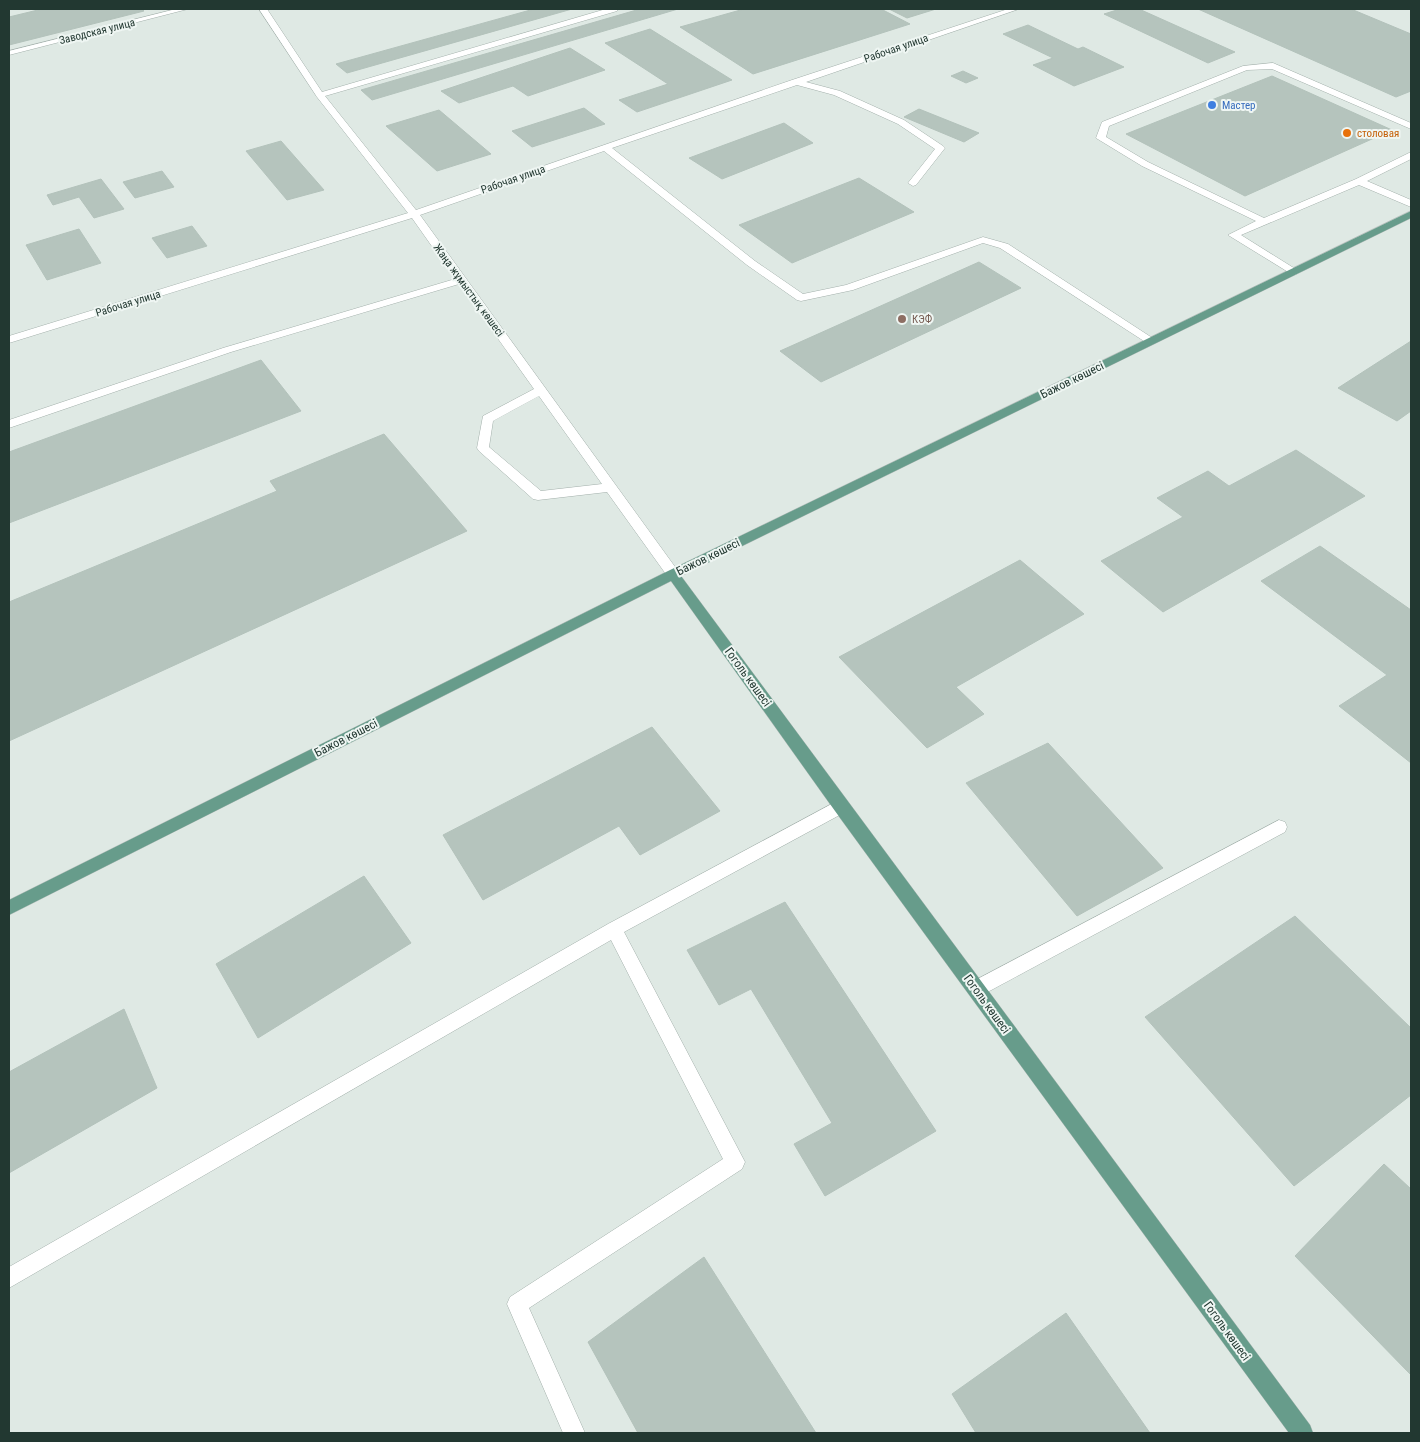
<svg xmlns="http://www.w3.org/2000/svg" width="1420" height="1442" viewBox="0 0 1420 1442" font-family="'Roboto Condensed',sans-serif">
  <style>
    .building { fill: #b5c4bd; stroke: #b3c2bb }
    .lines { fill: none; stroke-linecap: round; stroke-linejoin: round }
    .minor-casing { stroke: #a3b0ab; stroke-width: 1 }
    .major-casing { stroke: #bdc3c1; stroke-width: 1 }
    .minor { fill: #fff; fill-rule: evenodd }
    .major { fill: #679c8b; fill-rule: evenodd }
    .shop-dot { fill: #3f7fe0; stroke: #eff6f3; stroke-width: 2 }
    .food-dot { fill: #e8710a; stroke: #eff6f3; stroke-width: 2 }
    .education-dot { fill: #8d6e63; stroke: #eff6f3; stroke-width: 2 }
    .labels { text-anchor: middle; stroke-width: 4; stroke-linejoin: round; paint-order: stroke }
    .far-street-label { font-size: 11px; fill: #223831; stroke: #eff6f3 }
    .far-shop-label { font-size: 11px; fill: #366cbe; stroke: #eff6f3; text-anchor: start }
    .far-food-label { font-size: 11px; fill: #c56008; stroke: #eff6f3; text-anchor: start }
    .far-education-label { font-size: 11px; fill: #785e54; stroke: #eff6f3; text-anchor: start }
    .street-label { font-size: 12px; fill: #223831; stroke: #eff6f3 }
  </style>
  <rect width="100%" height="100%" fill="#dfe9e4"/>
  <!-- building -->
  <g class="building">
    <path d="M42,9H142L144,11L9,45V17Z"/>
    <path d="M534,9H572L347,73L336,64Z"/>
    <path d="M640,9H678L372,100L361,90Z"/>
    <path d="M744,9H881L910,24L753,74L680,27Z"/>
    <path d="M889,9H936L907,18Z"/>
    <path d="M1120,9H1139L1235,52L1208,63L1104,14Z"/>
    <path d="M1198,9H1351L1411,34V91L1396,97Z"/>
    <path d="M1028,25L1078,49L1083,47L1124,67L1074,86L1033,65L1053,58L1003,34Z"/>
    <path d="M650,29L732,80L637,112L619,100L668,84L605,43Z"/>
    <path d="M570,48L605,70L528,96L513,86L459,103L441,91Z"/>
    <path d="M963,71L978,78L966,83L951,76Z"/>
    <path d="M1272,76L1392,130L1245,196L1126,134Z"/>
    <path d="M584,108L605,124L532,147L512,131Z"/>
    <path d="M919,109L979,133L964,142L904,117Z"/>
    <path d="M439,110L491,154L437,171L386,126Z"/>
    <path d="M784,123L813,143L722,179L689,158Z"/>
    <path d="M281,141L324,190L287,200L246,151Z"/>
    <path d="M162,171L174,187L135,198L123,182Z"/>
    <path d="M859,178L914,212L792,263L739,225Z"/>
    <path d="M101,179L124,209L94,218L79,197L53,205L47,195Z"/>
    <path d="M192,226L207,246L167,258L152,238Z"/>
    <path d="M79,229L101,263L47,280L26,245Z"/>
    <path d="M979,262L1021,288L821,382L780,351Z"/>
    <path d="M1411,341V411L1397,421L1338,388Z"/>
    <path d="M261,360L301,411L9,523V452Z"/>
    <path d="M384,434L467,531L9,741V602L277,491L270,481Z"/>
    <path d="M1296,450L1365,496L1163,612L1101,561L1183,517L1157,498L1208,471L1229,486Z"/>
    <path d="M1320,546L1411,610V763L1339,706L1387,675L1261,581Z"/>
    <path d="M1020,560L1084,614L956,687L984,714L927,748L839,657Z"/>
    <path d="M652,727L720,811L640,855L619,826L483,900L443,835Z"/>
    <path d="M1048,743L1163,868L1077,916L966,783Z"/>
    <path d="M364,876L411,943L258,1038L216,964Z"/>
    <path d="M785,902L936,1131L825,1196L794,1144L832,1123L751,989L719,1005L687,950Z"/>
    <path d="M1295,916L1411,1028V1095L1294,1186L1145,1017Z"/>
    <path d="M124,1009L157,1088L9,1173V1072Z"/>
    <path d="M1384,1164L1411,1189V1375L1295,1256Z"/>
    <path d="M704,1257L816,1433H638L588,1342Z"/>
    <path d="M1066,1313L1150,1433H976L952,1394Z"/>
  </g>
  <g class="lines">
    <!-- minor casing -->
    <g class="minor-casing">
      <g id="minor">
        <path d="M176,9H188L9,55V51Z"/>
        <path d="M259,9H267L322,92L606,9H618L617,11L325,96L416,210L792,80L1008,9H1019L806,82L840,91L904,120L943,146L945,148L916,185L913,186L908,183L935,149L898,124L834,95L797,85L612,148L755,261L803,294L846,285L983,237L1008,244L1157,341L1151,344L1147,343L1000,248L983,243L853,290L801,301L797,300L747,265L604,151L420,215L678,571L680,574L678,577H668L607,492L538,500L533,499L479,451L477,448L483,416L534,389L459,284L231,352L9,428V420L223,348L455,279L412,218L9,343V336L408,213L317,97ZM539,396L602,484L541,491L489,447L493,421Z"/>
        <path d="M1273,63L1411,123V129L1272,69L1247,70L1109,126L1106,137L1148,162L1264,218L1356,179L1411,152V159L1367,181L1411,200V207L1359,185L1241,235L1297,270L1298,272L1297,274L1293,275L1228,235L1256,221L1142,166L1096,138L1102,122L1243,66Z"/>
        <path d="M841,799L847,801L849,806L847,811L624,932L745,1162L742,1169L529,1308L585,1433H563L507,1304L510,1297L723,1159L611,940L9,1288V1267L608,924Z"/>
        <path d="M1279,820L1285,822L1287,827L1285,832L982,995L976,997L970,995L967,989L970,983Z"/>
      </g>
    </g>
    <!-- major casing -->
    <g class="major-casing">
      <path id="major" d="M1411,211V218L681,576L1310,1425L1313,1433H1289L835,811L671,581L9,915V900L668,571Z"/>
    </g>
    <!-- minor -->
    <use href="#minor" class="minor"/>
    <!-- major -->
    <use href="#major" class="major"/>
  </g>
  <!-- markers -->
  <circle class="shop-dot" cx="1212" cy="105" r="5"/>
  <circle class="food-dot" cx="1347" cy="133" r="5"/>
  <circle class="education-dot" cx="902" cy="319" r="5"/>
  <g class="labels">
    <!-- far-street labels -->
    <g class="far-street-label">
      <text transform="translate(97 31) rotate(-14)" y="4">Заводская улица</text>
      <text transform="translate(896 48) rotate(-19)" y="4">Рабочая улица</text>
      <text transform="translate(513 179) rotate(-19)" y="4">Рабочая улица</text>
      <text transform="translate(469 290) rotate(54)" y="4">Жаңа жұмыстық көшесі</text>
      <text transform="translate(128 303) rotate(-17)" y="4">Рабочая улица</text>
    </g>
    <!-- far-shop labels -->
    <g class="far-shop-label">
      <text x="1222" y="109">Мастер</text>
    </g>
    <!-- far-food labels -->
    <g class="far-food-label">
      <text x="1357" y="137">столовая</text>
    </g>
    <!-- far-education labels -->
    <g class="far-education-label">
      <text x="912" y="323">КЭФ</text>
    </g>
    <!-- street labels -->
    <g class="street-label">
      <text transform="translate(1072 380) rotate(-26)" y="4">Бажов көшесі</text>
      <text transform="translate(708 557) rotate(-26)" y="4">Бажов көшесі</text>
      <text transform="translate(748 677) rotate(54)" y="4">Гоголь көшесі</text>
      <text transform="translate(346 738) rotate(-27)" y="4">Бажов көшесі</text>
      <text transform="translate(987 1004) rotate(54)" y="4">Гоголь көшесі</text>
      <text transform="translate(1227 1331) rotate(54)" y="4">Гоголь көшесі</text>
    </g>
  </g>
  <!-- border -->
  <rect width="1420" height="1442" fill="none" stroke="#223831" stroke-width="20"/>
</svg>
